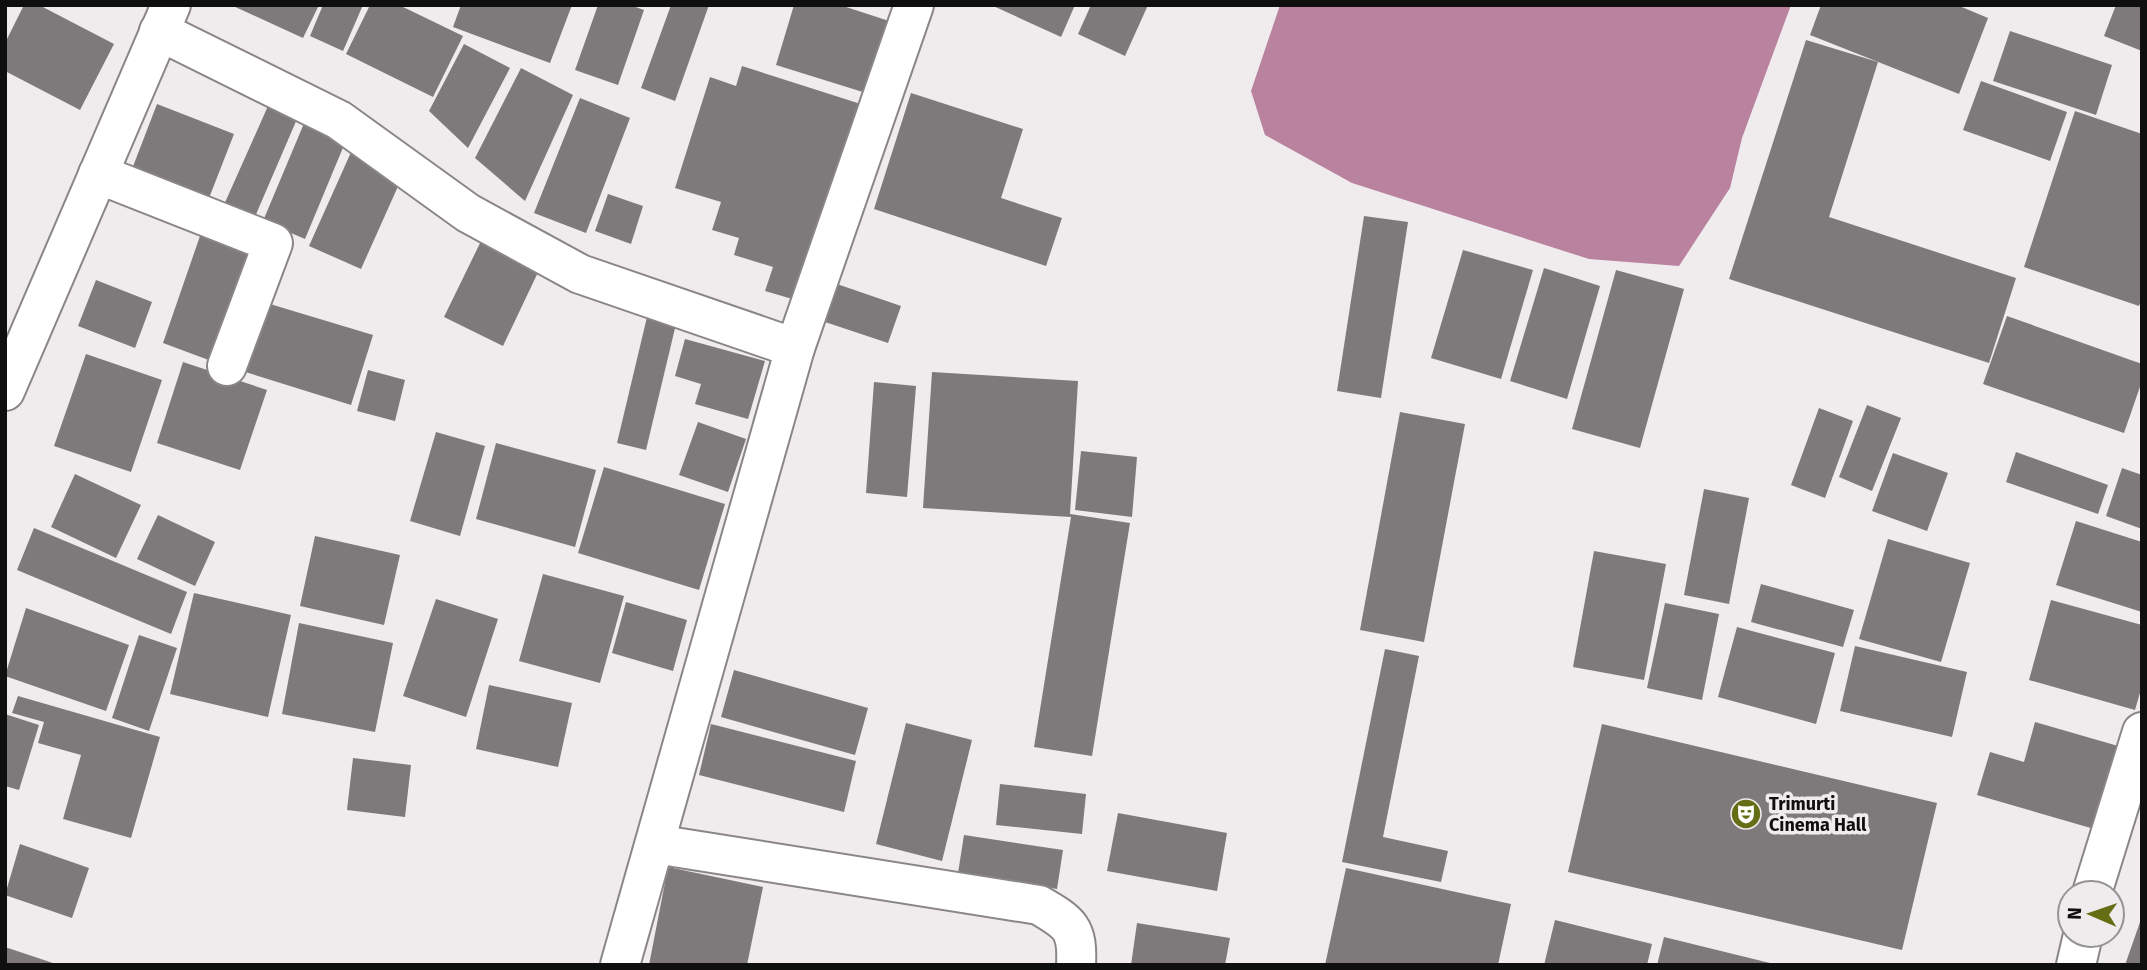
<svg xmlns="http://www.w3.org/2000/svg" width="2147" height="970" viewBox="0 0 2147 970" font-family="'Fira Sans',sans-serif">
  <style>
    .water { fill: #b983a0 }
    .building { fill: #7e7a7c }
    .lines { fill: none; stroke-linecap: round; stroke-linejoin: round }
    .street-casing { stroke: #8a8688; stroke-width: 42 }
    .street { stroke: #fff; stroke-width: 38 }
    .labels { text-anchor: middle; stroke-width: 7; stroke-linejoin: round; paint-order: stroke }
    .poi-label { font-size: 18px; font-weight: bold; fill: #100f10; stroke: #f0ebed; text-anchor: start }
  </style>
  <rect width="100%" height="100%" fill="#f0ebed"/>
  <!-- water -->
  <path class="water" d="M1280,5H1791L1742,138L1730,188L1679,266L1589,259L1352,183L1265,135L1251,91Z"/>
  <!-- building -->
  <g class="building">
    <path d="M24,5H39L114,44L80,110L5,71V43Z"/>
    <path d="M231,5H319L303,38Z"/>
    <path d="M323,5H363L343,51L310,36Z"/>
    <path d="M370,5H399L463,36L433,97L346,54Z"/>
    <path d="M461,5H572L550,63L453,27Z"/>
    <path d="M598,5H630L644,10L618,85L575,70Z"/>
    <path d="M671,5H709L675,101L641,88Z"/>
    <path d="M794,5H840L889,21L866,93L776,65Z"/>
    <path d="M991,5H1075L1061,37Z"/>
    <path d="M1091,5H1148L1125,56L1078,34Z"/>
    <path d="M1821,5H1957L1988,18L1959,94L1810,35Z"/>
    <path d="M2116,5H2142V51L2104,36Z"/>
    <path d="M2010,31L2112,65L2096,115L1993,81Z"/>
    <path d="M1806,40L1878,62L1829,217L2016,278L1989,363L1729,279Z"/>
    <path d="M464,44L510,68L468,148L429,111Z"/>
    <path d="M742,66L867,106L806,303L765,291L773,267L734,255L739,238L712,230L721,202L675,188L710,77L736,86Z"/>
    <path d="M521,68L573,95L525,201L475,158Z"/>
    <path d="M1981,81L2067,112L2050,161L1963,130Z"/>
    <path d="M911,93L1023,129L1001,198L1062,218L1046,266L874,209Z"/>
    <path d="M580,98L630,118L586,233L534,213Z"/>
    <path d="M157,104L234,134L209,198L132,169Z"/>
    <path d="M268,106L297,119L254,219L223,207Z"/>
    <path d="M2075,111L2142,134V298L2139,306L2024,267Z"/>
    <path d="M305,121L347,138L305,239L263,221Z"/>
    <path d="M352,150L404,173L361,269L309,246Z"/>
    <path d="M608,194L643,206L631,244L595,231Z"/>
    <path d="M1364,216L1408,222L1381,398L1337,391Z"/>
    <path d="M200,236L260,258L222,365L163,343Z"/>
    <path d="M483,237L541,266L503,346L444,317Z"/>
    <path d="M1463,250L1533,270L1501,379L1431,358Z"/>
    <path d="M1544,268L1600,286L1567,399L1510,381Z"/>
    <path d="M1616,270L1684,289L1640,448L1572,429Z"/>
    <path d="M96,280L152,302L135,348L78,326Z"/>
    <path d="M837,284L901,306L888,343L825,322Z"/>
    <path d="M260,301L373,335L351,405L239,370Z"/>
    <path d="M2007,316L2142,364V381L2124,433L1983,384Z"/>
    <path d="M647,317L676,324L646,450L617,443Z"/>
    <path d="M685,339L765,361L748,419L695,404L701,384L675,376Z"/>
    <path d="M86,354L162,380L131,472L54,446Z"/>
    <path d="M183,362L267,390L240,470L157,443Z"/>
    <path d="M368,370L405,380L395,421L357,411Z"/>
    <path d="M932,372L1078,381L1070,514L1130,523L1092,756L1034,747L1071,517L923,508Z"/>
    <path d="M874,382L916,386L907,497L866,493Z"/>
    <path d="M1867,405L1901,418L1872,491L1839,477Z"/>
    <path d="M1819,408L1853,421L1825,498L1791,485Z"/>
    <path d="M1400,412L1465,424L1424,642L1360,630Z"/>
    <path d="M698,422L746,439L728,492L679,475Z"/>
    <path d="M436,432L485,446L460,536L410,521Z"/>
    <path d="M496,443L596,470L575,547L476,519Z"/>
    <path d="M1081,451L1137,457L1132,517L1075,510Z"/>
    <path d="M2016,452L2108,485L2098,514L2006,482Z"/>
    <path d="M1893,453L1948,473L1927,531L1872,511Z"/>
    <path d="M604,467L725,504L699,590L578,553Z"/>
    <path d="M2122,468L2142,475V529L2106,516Z"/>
    <path d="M75,474L141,505L116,558L51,527Z"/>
    <path d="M1704,489L1749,498L1729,604L1684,595Z"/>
    <path d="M158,515L215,542L195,586L137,559Z"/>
    <path d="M2076,521L2142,542V612L2056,585Z"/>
    <path d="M34,528L187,592L171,634L17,570Z"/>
    <path d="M315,536L400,555L384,625L300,606Z"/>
    <path d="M1888,539L1970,563L1941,662L1859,639Z"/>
    <path d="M1594,551L1666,564L1644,680L1573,667Z"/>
    <path d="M543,574L624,596L600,683L519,661Z"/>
    <path d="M1761,584L1854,610L1843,647L1751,622Z"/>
    <path d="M194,593L291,615L268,717L170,694Z"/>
    <path d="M436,599L498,619L466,717L403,696Z"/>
    <path d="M2051,600L2142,625V686L2135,710L2029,680Z"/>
    <path d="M626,602L687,620L673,671L612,653Z"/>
    <path d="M1665,603L1719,614L1702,700L1647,688Z"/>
    <path d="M26,608L129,645L106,711L5,676Z"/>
    <path d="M299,623L393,643L375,732L282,714Z"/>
    <path d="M1737,627L1835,653L1816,724L1718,697Z"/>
    <path d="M139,635L177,648L149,731L112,718Z"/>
    <path d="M1855,646L1967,672L1952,737L1840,711Z"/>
    <path d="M1385,649L1419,656L1383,837L1448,851L1441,882L1342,862Z"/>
    <path d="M734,670L868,708L855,755L721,717Z"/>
    <path d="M489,685L572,703L558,767L476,749Z"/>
    <path d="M18,696L160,737L131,838L63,819L81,755L38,743L44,722L12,713Z"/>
    <path d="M5,714L39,725L19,790L5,786Z"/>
    <path d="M2035,722L2125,748L2101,831L1977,795L1990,752L2024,762Z"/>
    <path d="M906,723L972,740L942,861L876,844Z"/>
    <path d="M711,724L856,761L844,812L699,775Z"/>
    <path d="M1602,724L1937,803L1902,950L1568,872Z"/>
    <path d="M353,758L411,765L405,817L347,810Z"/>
    <path d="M1000,784L1086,794L1082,834L996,825Z"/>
    <path d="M1118,813L1227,833L1217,891L1107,871Z"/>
    <path d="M964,835L1063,850L1057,889L958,873Z"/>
    <path d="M20,844L89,868L72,918L5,895Z"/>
    <path d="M668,867L763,887L747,965H649Z"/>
    <path d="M1346,868L1511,904L1498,965H1325Z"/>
    <path d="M2141,919L2142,965H2125L2139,925Z"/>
    <path d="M1555,920L1652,944L1647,965H1544Z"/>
    <path d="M1137,923L1230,938L1225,965H1131Z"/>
    <path d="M1664,937L1774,964V965H1657Z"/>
    <path d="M5,947L56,964V965H5Z"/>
  </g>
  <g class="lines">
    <!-- street casing -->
    <g class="street-casing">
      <g id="street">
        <path d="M159,31L339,120L468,213L580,274L795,348"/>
        <path d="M98,174L273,243L227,366"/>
        <path d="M5,391L171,5"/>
        <path d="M655,844L1039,905C1070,923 1078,928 1076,965"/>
        <path d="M2092,893L2142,732"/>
        <path d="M620,965L795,348L914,5"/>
        <path d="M2076,965L2083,935"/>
      </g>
    </g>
    <!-- street -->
    <use href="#street" class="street"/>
  </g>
  <!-- icons -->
  <defs>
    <g id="theatre-disc" transform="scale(1.575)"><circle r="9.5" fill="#656e15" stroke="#f0ebed"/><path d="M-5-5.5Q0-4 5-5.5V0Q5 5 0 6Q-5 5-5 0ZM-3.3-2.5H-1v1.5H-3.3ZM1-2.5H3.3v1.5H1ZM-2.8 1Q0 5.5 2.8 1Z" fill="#fff"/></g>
  </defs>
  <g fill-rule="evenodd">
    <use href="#theatre-disc" x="1746" y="814"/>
  </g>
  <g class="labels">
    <!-- poi labels -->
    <g class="poi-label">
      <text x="1769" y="810">Trimurti<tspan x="1769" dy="21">Cinema Hall</tspan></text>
    </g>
  </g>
  <!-- border -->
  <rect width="2147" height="970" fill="none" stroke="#100f10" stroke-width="14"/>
  <!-- north arrow -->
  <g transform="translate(2091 914) rotate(272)"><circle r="33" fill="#f0ebed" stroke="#969395" stroke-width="2"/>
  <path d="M0-5L12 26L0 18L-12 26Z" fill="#656e15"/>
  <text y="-10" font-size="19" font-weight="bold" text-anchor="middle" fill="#100f10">N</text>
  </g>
</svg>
